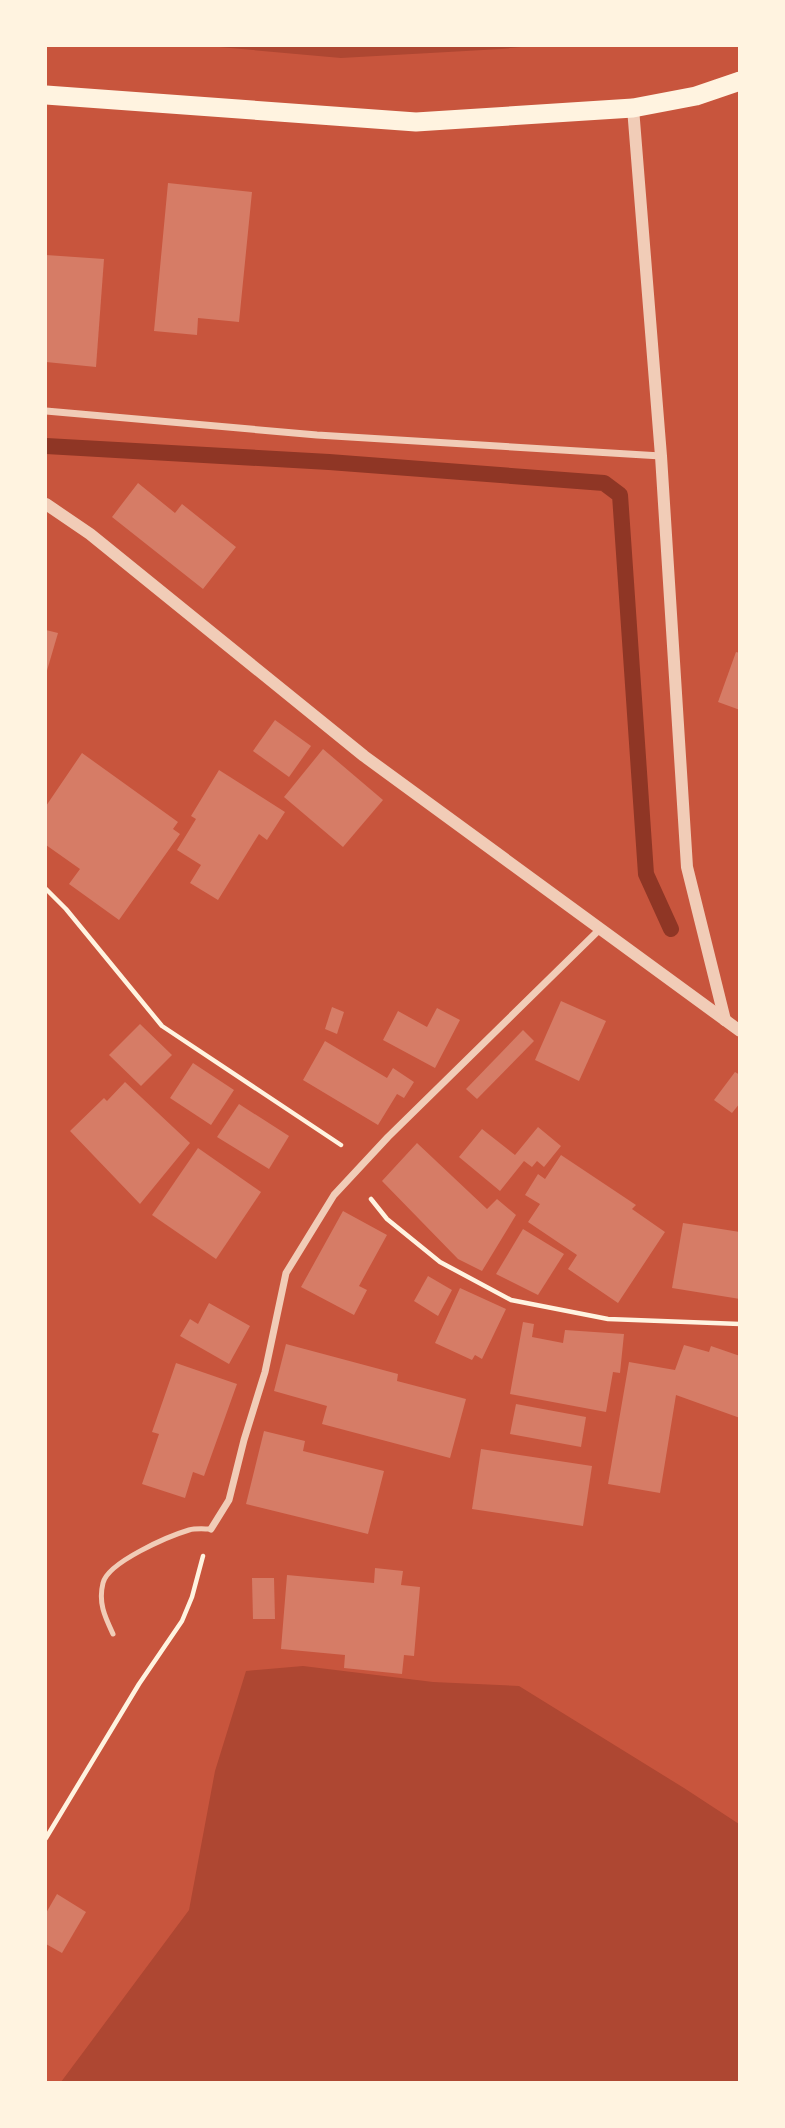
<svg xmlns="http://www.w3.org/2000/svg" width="785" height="2128" viewBox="0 0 785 2128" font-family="'Source Serif 4',serif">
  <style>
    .green { fill: #ae4732 }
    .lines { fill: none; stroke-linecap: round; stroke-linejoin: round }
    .stream { stroke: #8f3625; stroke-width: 16 }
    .building { fill: #d67c66 }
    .path { stroke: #fff3e0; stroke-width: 4.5 }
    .service { stroke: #f1ccb7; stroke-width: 5 }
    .minor { stroke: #f1ccb7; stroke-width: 7 }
    .tertiary { stroke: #f1ccb7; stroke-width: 12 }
    .trunk { stroke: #fff3e0; stroke-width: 19 }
  </style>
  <rect width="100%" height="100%" fill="#c8553d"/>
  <!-- green -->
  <g class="green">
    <path d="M208,46H532L501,49L341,58Z"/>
    <path d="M303,1666L433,1682L519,1686L684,1788L739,1824V2082H61L189,1910L215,1771L246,1671Z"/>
  </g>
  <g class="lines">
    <!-- stream -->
    <path class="stream" d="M46,446L329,462L604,483L620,495L646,874L671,929"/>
  </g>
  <!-- building -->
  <g class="building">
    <path d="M168,183L252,192L239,322L198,318L197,335L154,331Z"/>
    <path d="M46,255L104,259L96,367L46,362Z"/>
    <path d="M138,483L175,513L182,504L236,547L203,589L112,517Z"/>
    <path d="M46,630L58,633L46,674Z"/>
    <path d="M736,652L740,653V710L718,702Z"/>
    <path d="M275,720L311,746L289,777L253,751Z"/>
    <path d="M323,749L383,800L343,847L284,797Z"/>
    <path d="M82,753L178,822L173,829L180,834L119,920L69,884L80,869L46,845V806Z"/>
    <path d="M219,770L285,812L267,840L259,834L218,900L190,883L201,865L177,850L196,819L191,816Z"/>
    <path d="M561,1001L606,1021L579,1081L535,1060Z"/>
    <path d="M332,1007L344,1012L337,1034L325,1029Z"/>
    <path d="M437,1008L460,1020L435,1068L383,1040L398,1011L427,1027Z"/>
    <path d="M140,1024L172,1055L141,1086L109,1055Z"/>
    <path d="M523,1030L534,1041L477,1099L466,1089Z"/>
    <path d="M325,1041L387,1078L393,1068L414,1082L404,1098L397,1094L378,1125L303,1080Z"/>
    <path d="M193,1063L234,1090L211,1125L170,1098Z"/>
    <path d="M735,1072L740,1075V1103L732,1113L714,1100Z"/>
    <path d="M125,1082L190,1143L140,1204L70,1131L104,1098L107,1101Z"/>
    <path d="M239,1104L289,1136L269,1169L217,1137Z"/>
    <path d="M538,1127L561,1146L544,1167L537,1161L532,1167L524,1161L500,1191L459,1157L482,1129L515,1155Z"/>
    <path d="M417,1143L487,1209L497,1199L516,1215L482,1271L458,1259L382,1181Z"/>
    <path d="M198,1148L261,1192L216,1259L152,1215Z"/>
    <path d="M561,1155L636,1205L632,1209L665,1232L618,1303L568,1269L577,1255L528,1222L540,1204L525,1195L538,1174L545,1179Z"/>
    <path d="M343,1211L387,1235L359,1286L367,1290L354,1315L301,1287Z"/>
    <path d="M683,1223L740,1232V1299L672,1288Z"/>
    <path d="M523,1229L564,1254L538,1295L496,1274Z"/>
    <path d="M428,1276L452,1290L438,1316L414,1301Z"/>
    <path d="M460,1288L506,1309L482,1359L475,1355L472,1360L435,1343Z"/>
    <path d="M209,1303L250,1326L229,1364L180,1336L190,1319L198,1324Z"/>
    <path d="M523,1322L534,1324L532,1337L563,1343L565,1330L624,1334L620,1373L613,1372L606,1412L510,1394Z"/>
    <path d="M286,1344L398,1374L397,1381L466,1399L450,1458L322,1424L327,1406L274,1391Z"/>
    <path d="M684,1345L709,1352L711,1346L740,1356V1418L676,1395L660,1493L608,1484L629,1362L675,1370Z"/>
    <path d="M176,1363L237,1384L204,1476L193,1472L185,1498L142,1484L159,1434L152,1432Z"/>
    <path d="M516,1404L586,1417L581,1447L510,1434Z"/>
    <path d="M264,1431L305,1441L303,1451L384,1471L368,1534L246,1504Z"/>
    <path d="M481,1449L592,1466L583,1526L472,1509Z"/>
    <path d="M375,1568L403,1571L401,1585L420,1587L414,1656L404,1655L402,1674L344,1668L345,1655L281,1649L287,1575L374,1583Z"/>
    <path d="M252,1578H274L275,1619H253Z"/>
    <path d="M57,1894L86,1912L62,1953L46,1944V1913Z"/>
  </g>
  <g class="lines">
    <!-- path -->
    <g class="path">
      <path d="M46,889L66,909L162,1026L341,1145"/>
      <path d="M371,1199L387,1219L440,1262L511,1300L608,1319L740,1324"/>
      <path d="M46,1838L139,1684L182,1621L192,1597L203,1556"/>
    </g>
    <!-- service -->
    <path class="service" d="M113,1634C105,1617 98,1603 103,1583C108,1562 169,1536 189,1530C196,1528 204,1529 211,1529"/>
    <!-- minor -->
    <g class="minor">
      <path d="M46,411L317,435L661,456"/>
      <path d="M211,1529L229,1500L244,1440L265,1372L286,1273L334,1195L388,1137L600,929"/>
    </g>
    <!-- tertiary -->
    <g class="tertiary">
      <path d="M633,108L661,456L687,867L725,1020"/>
      <path d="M46,504L90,534L364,756L740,1031"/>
    </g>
    <!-- trunk -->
    <path class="trunk" d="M46,95L416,122L633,108L696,96L740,81"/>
  </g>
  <!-- border -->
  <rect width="785" height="2128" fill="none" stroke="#fff3e0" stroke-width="94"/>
</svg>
